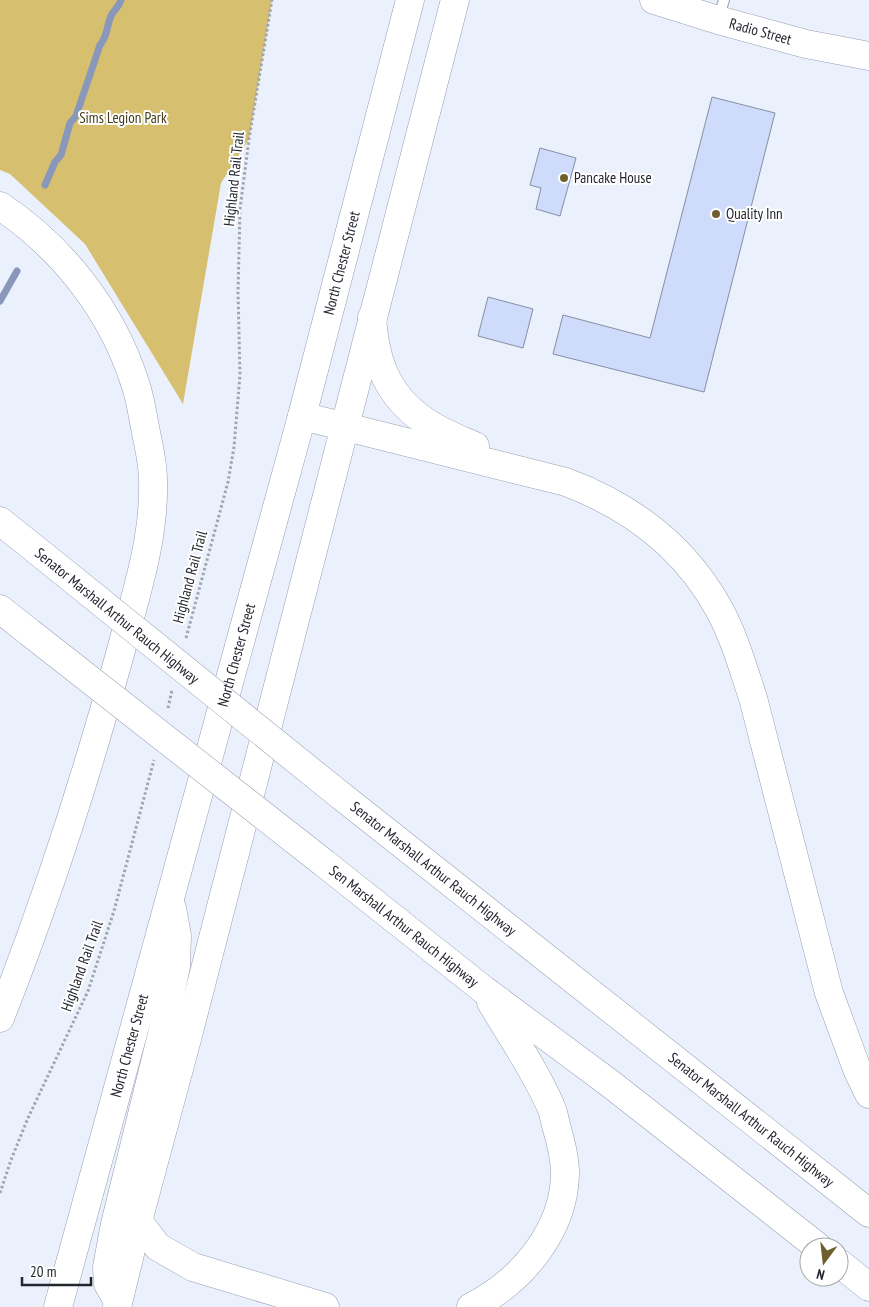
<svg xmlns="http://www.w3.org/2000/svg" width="869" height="1307" viewBox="0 0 869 1307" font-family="'PT Sans Narrow',sans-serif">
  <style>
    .green { fill: #d6bf6e }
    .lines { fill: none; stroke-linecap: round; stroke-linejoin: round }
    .stream { stroke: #8997ba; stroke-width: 7 }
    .building { fill: #cedbfb; stroke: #868ea1 }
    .lane-casing { stroke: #969eb1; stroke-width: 12 }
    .secondary-casing { stroke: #969eb1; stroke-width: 29 }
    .primary-casing { stroke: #969eb1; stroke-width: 29 }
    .highway-casing { stroke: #969eb1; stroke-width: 29 }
    .path { stroke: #a0a4af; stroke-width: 3; stroke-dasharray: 2.5 2.5; stroke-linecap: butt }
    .lane { stroke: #fff; stroke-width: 10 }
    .secondary { stroke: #fff; stroke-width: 28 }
    .primary { stroke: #fff; stroke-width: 28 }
    .highway { stroke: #fff; stroke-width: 28 }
    .highway-bridge-casing { stroke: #969eb1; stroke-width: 29; stroke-linecap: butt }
    .highway-bridge { stroke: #fff; stroke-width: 28 }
    .poi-dot { fill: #6e5f2d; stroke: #fff; stroke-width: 2 }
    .labels { text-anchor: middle; stroke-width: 4; stroke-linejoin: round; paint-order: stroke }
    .street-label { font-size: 15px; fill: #23262e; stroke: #fff }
    .park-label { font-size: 15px; fill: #463b14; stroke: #fff }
    .poi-label { font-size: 15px; fill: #23262e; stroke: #fff; text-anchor: start }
  </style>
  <rect width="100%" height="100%" fill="#ebf0fd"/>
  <!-- green -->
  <path class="green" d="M0,0H272L249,139L221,183L183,404L85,244L10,174L0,170Z"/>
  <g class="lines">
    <!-- stream -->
    <g class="stream">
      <path d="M45,185L55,162L61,155L70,123L76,116L100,45C109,34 106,25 112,14C115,9 119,7 121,0"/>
      <path d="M0,301L17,271"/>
    </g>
  </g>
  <!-- building -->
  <g class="building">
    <path d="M712,97L775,113L704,392L553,354L563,315L650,338Z"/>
    <path d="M540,148L576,158L560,216L536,209L541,188L530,185Z"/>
    <path d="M488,297L533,309L523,348L478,336Z"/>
  </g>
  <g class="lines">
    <!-- lane casing -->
    <g class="lane-casing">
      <path id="lane" d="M718,19L724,0"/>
    </g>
    <!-- secondary casing -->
    <g class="secondary-casing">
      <g id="secondary">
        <path id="s1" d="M654,0L718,20L806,44L869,56"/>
      </g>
    </g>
    <!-- primary casing -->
    <g class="primary-casing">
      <g id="primary">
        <path id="s2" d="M302,416L410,0"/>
        <path d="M345,426L455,0"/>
      </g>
    </g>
    <!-- highway casing -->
    <g class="highway-casing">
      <g id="highway">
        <path d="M0,206C63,248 112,311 135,383C140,397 142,412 145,427C148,444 153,462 153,480C155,539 135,597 120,654C86,778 47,899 0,1018"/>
        <path d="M372,317C375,362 387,396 426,422C440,432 459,439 475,446"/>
        <path d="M0,521L45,557"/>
        <path d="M0,609L29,632"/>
        <path id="s3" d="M340,795L869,1213"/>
        <path id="s4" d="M324,863L484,990L612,1085L818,1247"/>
        <path d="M138,1221L158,1247L193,1267L325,1307"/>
        <path d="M839,1263L869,1287"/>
        <path d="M118,1301L108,1284L107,1267L115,1224L162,1034L176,966L177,936L172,908"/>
        <path id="s5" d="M58,1307L302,416L566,482C630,506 685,547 719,609C734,636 743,668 753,698L829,993L857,1069L869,1094"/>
        <path d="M117,1307L138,1221L187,1039L345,426"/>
        <path d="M471,1307C521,1282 566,1230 565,1170C564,1156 561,1142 557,1129C555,1122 554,1114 551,1107C535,1070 511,1036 491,1002"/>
      </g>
    </g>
    <!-- path -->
    <g class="path">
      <path d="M186,638L228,482L234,447L240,375L238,292L240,209L249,139L272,0"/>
      <path d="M168,708L172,690"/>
      <path d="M0,1193L11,1160L28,1118L88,991L114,911L154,760"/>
    </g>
    <!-- lane -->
    <use href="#lane" class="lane"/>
    <!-- secondary -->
    <use href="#secondary" class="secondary"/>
    <!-- primary -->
    <use href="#primary" class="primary"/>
    <!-- highway -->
    <use href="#highway" class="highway"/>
    <!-- highway-bridge casing -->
    <g class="highway-bridge-casing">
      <g id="highway-bridge">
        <path d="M45,557L340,795"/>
        <path d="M29,632L324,863"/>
      </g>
    </g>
    <!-- highway-bridge -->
    <use href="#highway-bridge" class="highway-bridge"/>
  </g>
  <!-- markers -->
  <g class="poi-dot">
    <circle cx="564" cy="178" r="5"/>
    <circle cx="716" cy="214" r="5"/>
  </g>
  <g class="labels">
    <!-- street labels -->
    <g class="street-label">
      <text dy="5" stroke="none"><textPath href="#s1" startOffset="111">Radio Street</textPath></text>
      <text transform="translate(234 179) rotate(-84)" y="5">Highland Rail Trail</text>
      <text dy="5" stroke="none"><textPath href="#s2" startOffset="158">North Chester Street</textPath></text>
      <text transform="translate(190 577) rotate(-75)" y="5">Highland Rail Trail</text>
      <text transform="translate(117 616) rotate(39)" y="5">Senator Marshall Arthur Rauch Highway</text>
      <text dy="5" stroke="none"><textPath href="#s5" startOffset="676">North Chester Street</textPath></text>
      <text dy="5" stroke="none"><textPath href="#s3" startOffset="119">Senator Marshall Arthur Rauch Highway</textPath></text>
      <text dy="5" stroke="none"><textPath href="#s4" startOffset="102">Sen Marshall Arthur Rauch Highway</textPath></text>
      <text transform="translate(82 966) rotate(-70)" y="5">Highland Rail Trail</text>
      <text dy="5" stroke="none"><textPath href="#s5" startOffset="271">North Chester Street</textPath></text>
      <text dy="5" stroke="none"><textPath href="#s3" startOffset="524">Senator Marshall Arthur Rauch Highway</textPath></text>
    </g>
    <!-- park labels -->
    <g class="park-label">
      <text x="123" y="123">Sims Legion Park</text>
    </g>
    <!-- poi labels -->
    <g class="poi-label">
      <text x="574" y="183">Pancake House</text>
      <text x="726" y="219">Quality Inn</text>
    </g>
  </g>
  <!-- north arrow -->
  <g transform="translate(824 1262) rotate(195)"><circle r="24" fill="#ffffff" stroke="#a7a8ab"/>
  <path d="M0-4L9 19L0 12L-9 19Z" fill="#6e5f2d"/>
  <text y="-8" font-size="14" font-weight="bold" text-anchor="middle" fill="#23262e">N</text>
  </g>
  <!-- scale -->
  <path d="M22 1277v8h69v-8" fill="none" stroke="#23262e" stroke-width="2.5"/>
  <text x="30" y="1277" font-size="15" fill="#23262e" stroke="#ffffff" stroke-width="4" paint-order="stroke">20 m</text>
</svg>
